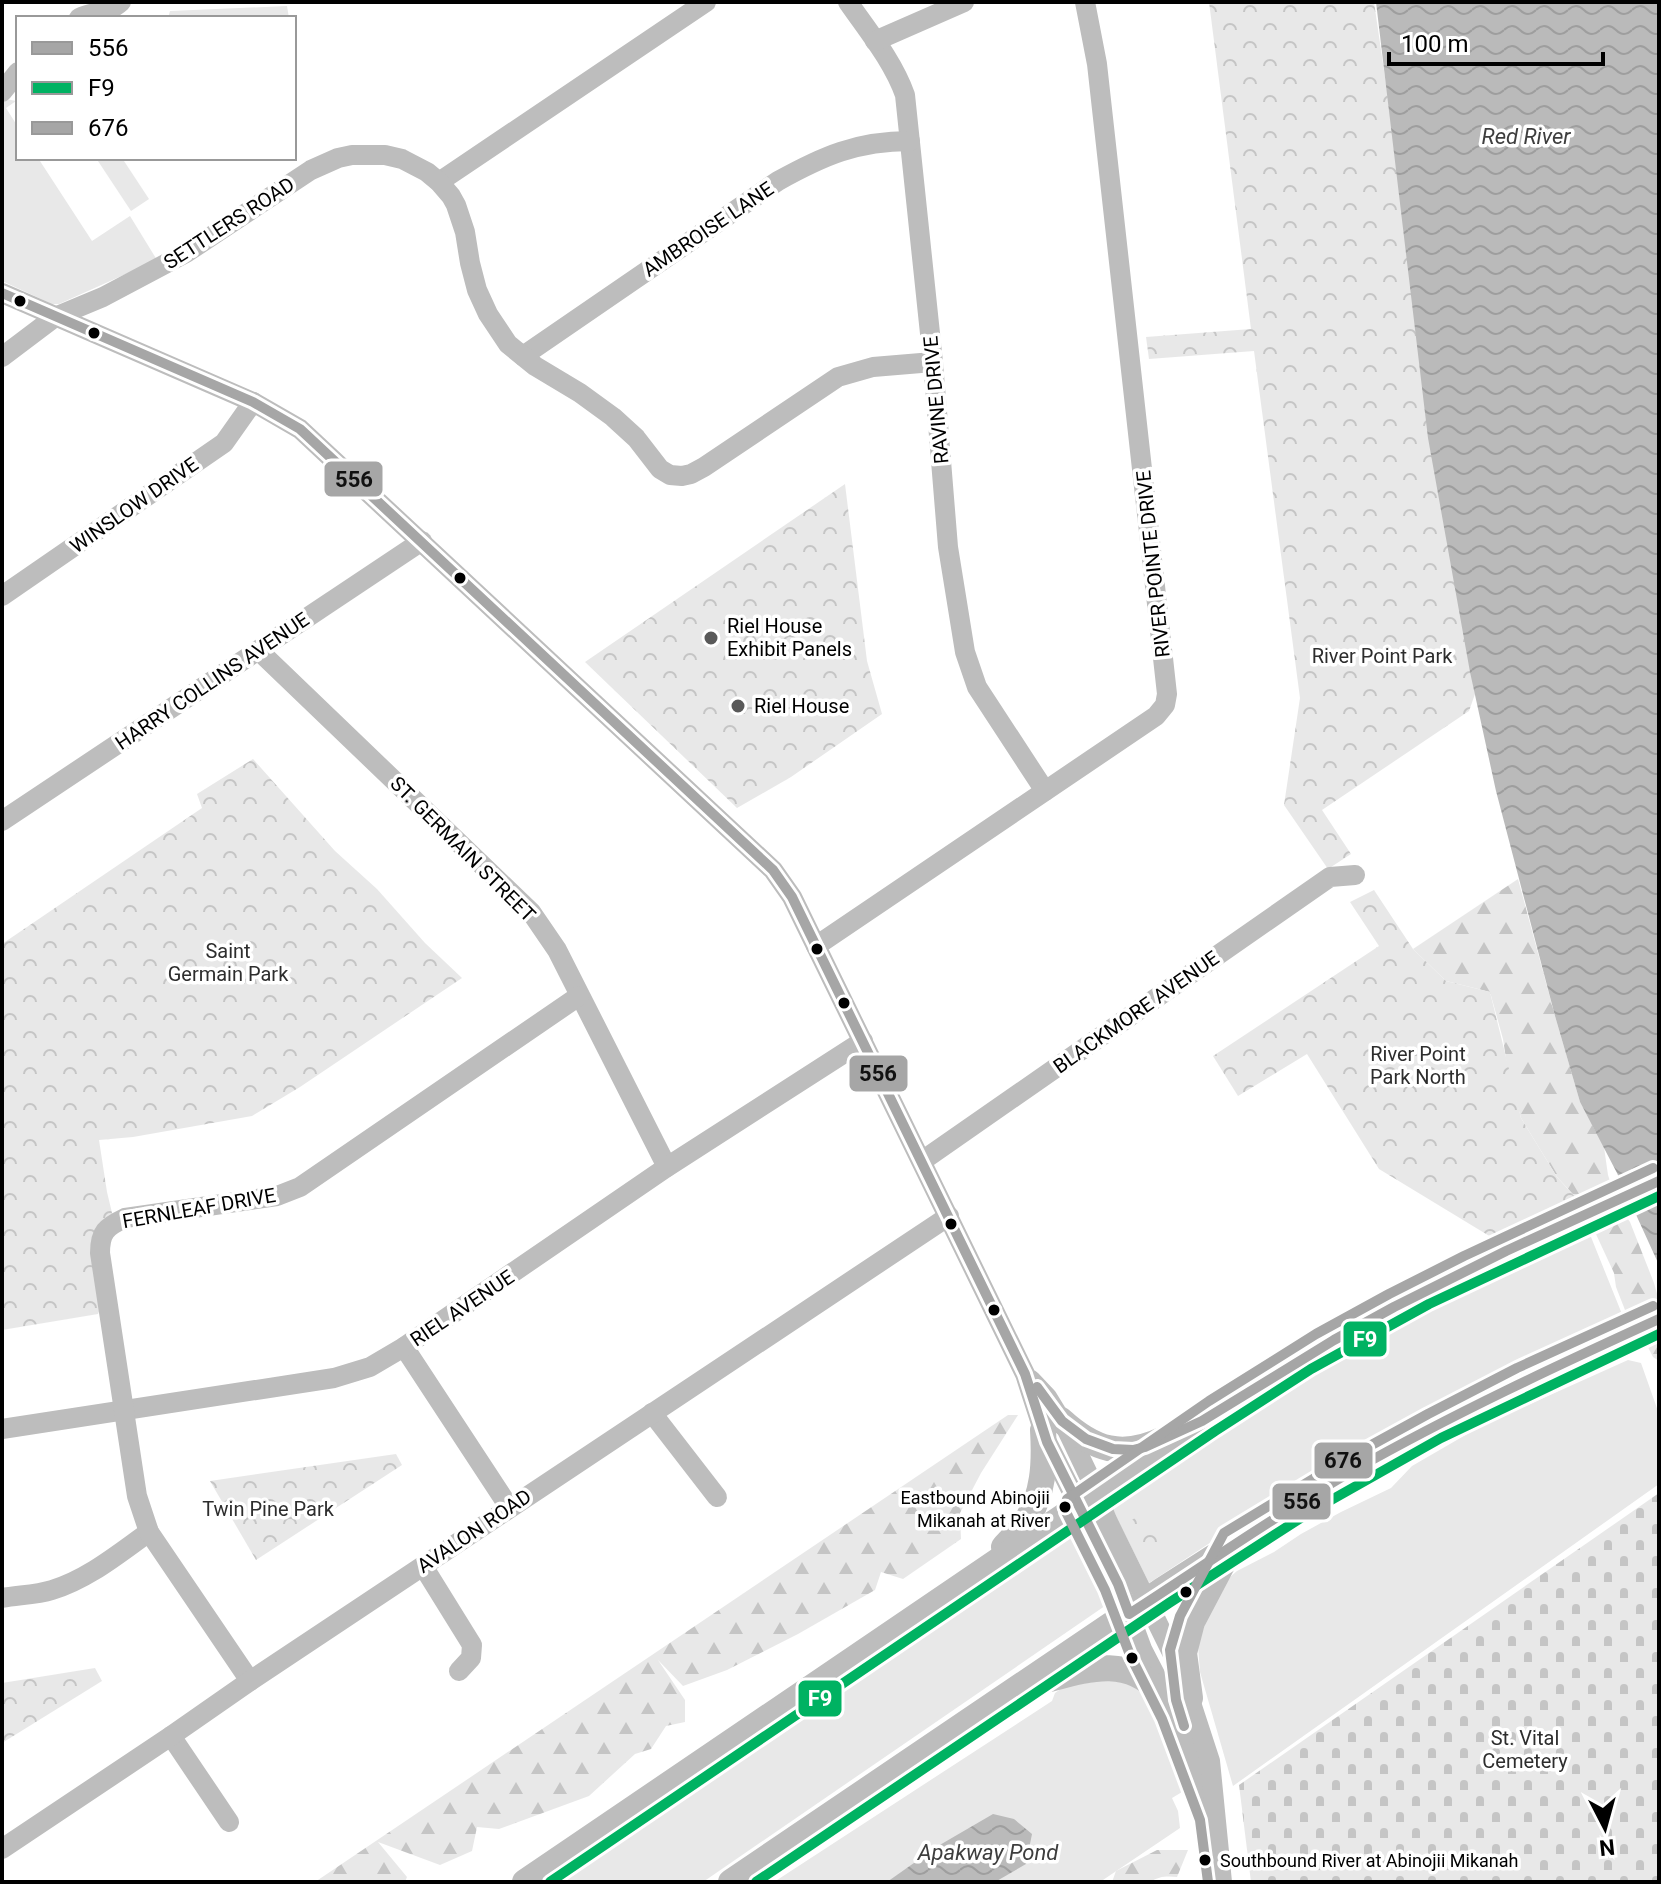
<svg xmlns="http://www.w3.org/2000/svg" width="1661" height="1884" viewBox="0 0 1661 1884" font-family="Roboto,sans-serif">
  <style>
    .grass { fill: #e8e8e8 }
    .forest { fill: url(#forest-firs) }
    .cemetery { fill: url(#cemetery-stones) }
    .park { fill: url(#park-crowns) }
    .water { fill: url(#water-waves) }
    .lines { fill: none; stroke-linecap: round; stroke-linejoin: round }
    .minor { stroke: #bdbdbd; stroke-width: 20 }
    .major { stroke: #bdbdbd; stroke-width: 26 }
    .bus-1-casing { stroke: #fff; stroke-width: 16 }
    .bus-2-casing { stroke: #fff; stroke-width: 16 }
    .bus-3-casing { stroke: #fff; stroke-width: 16 }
    .bus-1 { stroke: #a6a6a6; stroke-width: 10 }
    .bus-2 { stroke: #00b262; stroke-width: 10 }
    .bus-3 { stroke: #a6a6a6; stroke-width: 10 }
    .bus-dot { fill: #000; stroke: #fff; stroke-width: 3 }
    .poi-dot { fill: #595959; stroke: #fff; stroke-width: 3 }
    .labels { text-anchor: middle; stroke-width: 7; stroke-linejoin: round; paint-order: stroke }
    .bus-label { font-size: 18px; fill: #000; stroke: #fff; text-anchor: end }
    .street-label { font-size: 20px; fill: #000; stroke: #fff }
    .poi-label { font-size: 20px; fill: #000; stroke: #fff; text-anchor: start }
    .park-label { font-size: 20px; fill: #2d2d2d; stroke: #fff }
    .water-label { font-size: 22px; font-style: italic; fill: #3e3e3e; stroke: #fff }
    .line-badge { stroke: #fff; stroke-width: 3 }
    .badge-label { font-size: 22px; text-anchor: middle; font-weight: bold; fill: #fff }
    .pale-badge-label { font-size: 22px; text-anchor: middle; font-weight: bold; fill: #111 }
  </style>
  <defs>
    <pattern id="forest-firs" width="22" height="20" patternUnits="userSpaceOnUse" patternTransform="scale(2)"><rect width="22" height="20" fill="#e8e8e8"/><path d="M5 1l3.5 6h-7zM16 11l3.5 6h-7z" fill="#c5c5c5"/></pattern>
    <pattern id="cemetery-stones" width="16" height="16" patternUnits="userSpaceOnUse" patternTransform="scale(2)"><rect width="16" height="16" fill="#e8e8e8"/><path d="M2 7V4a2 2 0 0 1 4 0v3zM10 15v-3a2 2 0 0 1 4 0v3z" fill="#c5c5c5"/></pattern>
    <pattern id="park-crowns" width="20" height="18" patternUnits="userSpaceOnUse" patternTransform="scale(2)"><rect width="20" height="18" fill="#e8e8e8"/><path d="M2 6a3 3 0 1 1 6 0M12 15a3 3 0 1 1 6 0" fill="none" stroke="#c5c5c5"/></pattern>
    <pattern id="water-waves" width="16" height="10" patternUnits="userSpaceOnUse" patternTransform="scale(2)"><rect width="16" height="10" fill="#bababa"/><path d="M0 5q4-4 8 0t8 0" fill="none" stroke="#9e9e9e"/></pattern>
  </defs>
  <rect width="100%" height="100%" fill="#fff"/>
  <!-- grass -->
  <g class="grass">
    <path d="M287,6L289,18H168L170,11Z"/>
    <path d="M6,99L16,101L6,108L18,127V158H38L92,241L130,216L157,260L59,304H52L2,281V105Z"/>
    <path d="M96,158H122L149,199L131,211Z"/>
    <path d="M1589,1232L1624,1319L1543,1355L1418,1419L1292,1489L1149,1583L1109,1502L1290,1382L1426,1306L1461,1283Z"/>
    <path d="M1628,1360L1641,1363L1659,1414V1484L1233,1786L1200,1672L1198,1646L1215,1590L1237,1571L1274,1552L1301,1534L1341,1512L1391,1488L1412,1466L1481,1426Z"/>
    <path d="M1073,1521L1115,1599L703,1882H547Z"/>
    <path d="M1128,1677L1163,1707L1192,1786L1172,1798L1178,1811L1180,1828L1100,1882H774L1052,1701L1055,1693L1065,1686Z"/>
  </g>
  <!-- forest -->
  <g class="forest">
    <path d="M1518,879L1555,1016L1580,1102L1604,1147L1608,1175L1618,1205L1630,1222L1654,1283L1659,1301V1361L1653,1357L1634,1320L1625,1310L1616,1287L1614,1273L1582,1204L1557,1177L1521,1118L1508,1072L1503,1039L1490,992L1446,981L1413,949Z"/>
    <path d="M1008,1415H1018L981,1473L960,1513L961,1539L903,1579L881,1572L875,1590L798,1634L727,1670L683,1686L658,1660L685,1700V1722L666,1726L651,1749L635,1754L589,1796L499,1829L477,1827L472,1851L440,1865L378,1842L407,1877L405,1882H315Z"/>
    <path d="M1157,1850H1188L1177,1877C1168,1876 1158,1876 1151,1882H1112L1116,1871Z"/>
  </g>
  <!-- cemetery -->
  <path class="cemetery" d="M1659,1493V1882H1251L1239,1785Z"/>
  <!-- park -->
  <g class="park">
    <path d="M1209,2H1374L1475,694L1469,711L1322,810L1351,854L1328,869L1284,805L1300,698L1254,351L1149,359L1146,337L1251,329Z"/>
    <path d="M845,484L867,661L882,714L791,777L737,808L585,662Z"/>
    <path d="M253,759L335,851L377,889L425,943L462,978L300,1087L252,1116L133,1137L99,1140L107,1192L113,1217L100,1309L98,1314L2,1330V944L202,808L197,794Z"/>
    <path d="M1374,890L1413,949L1446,981L1490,992L1521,1118L1557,1177L1576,1198L1491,1237L1379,1169L1307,1054L1238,1096L1213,1056L1379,946L1350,902Z"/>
    <path d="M396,1454L402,1465L256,1560L210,1481Z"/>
    <path d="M1152,1508L1169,1545L1148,1558L1130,1521Z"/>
    <path d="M95,1668L102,1681L2,1743V1683Z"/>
  </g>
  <!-- water -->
  <g class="water">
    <path d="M1376,2H1659V1265L1617,1173L1580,1102L1555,1016L1496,791L1470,672L1428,438Z"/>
    <path d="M993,1814L1014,1819L1032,1834L1026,1864L995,1882H887L938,1846Z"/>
  </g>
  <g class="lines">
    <!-- minor -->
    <g class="minor">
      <path d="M848,2C868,31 893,61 905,95L933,362L948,547L965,652L977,687L1045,791"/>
      <path d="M79,18C94,11 108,14 121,2"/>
      <path d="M875,41L964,2"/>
      <path d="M2,92L18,72"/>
      <path d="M439,182L706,2"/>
      <path d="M2,293L253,402L300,429L773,870L792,897L1025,1374L1047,1442L1118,1584L1142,1649L1175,1713L1214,1817"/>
      <path d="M523,356L778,181C823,156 857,141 910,141"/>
      <path d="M2,357L55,317L103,297L186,253L311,170L338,158L352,155H385L402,159L427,172L439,182L451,196L456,205L465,232L470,263L477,290L488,314L508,344L535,366L580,393L613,417L636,438L660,469L670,475L682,476L691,474L704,467L838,377L873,367L933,362"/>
      <path d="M2,596L224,443L253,402"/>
      <path d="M258,650L531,912L557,950L667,1167"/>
      <path d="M2,821L422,541"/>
      <path d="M816,946L1156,716L1165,705L1167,694L1097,64L1085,2"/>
      <path d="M922,1161L1330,877L1355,875"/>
      <path d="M404,1347L509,1507"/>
      <path d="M1031,1380L1047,1397L1066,1428L1089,1476L1107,1520L1180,1669L1210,1761L1222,1882"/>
      <path d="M652,1413L717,1497"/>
      <path d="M2,1429L334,1378L370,1367L404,1347L667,1167L863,1041"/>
      <path d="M423,1566L472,1645L471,1658L459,1671"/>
      <path d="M2,1598C18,1595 36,1595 52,1590C88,1579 118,1554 149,1532"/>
      <path d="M250,1681L149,1532L137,1496L100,1253C100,1232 106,1227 125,1218L277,1196L300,1187L579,996"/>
      <path d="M171,1736L229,1822"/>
      <path d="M2,1849L171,1736L250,1681L949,1216"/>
    </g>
    <!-- major -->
    <g class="major">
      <path d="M1061,1420C1094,1450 1122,1459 1164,1439"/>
      <path d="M1004,1547C1011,1539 1020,1531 1025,1523C1044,1495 1045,1463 1043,1430"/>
      <path d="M1039,1682C1082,1671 1125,1653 1160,1692C1165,1699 1170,1706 1175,1713"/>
      <path d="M1190,1698L1184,1653L1192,1622L1232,1546"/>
      <path d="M525,1882L1207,1419L1304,1357L1423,1292L1659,1181"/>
      <path d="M731,1882L1161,1591L1303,1500L1434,1426L1486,1400L1659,1319"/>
    </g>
    <!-- bus-1 casing -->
    <g class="bus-1-casing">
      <g id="bus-1">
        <path d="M2,293L253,402L300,429L773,870L792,897L1025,1374L1047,1442L1118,1584L1129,1614C1204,1566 1277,1514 1354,1470C1453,1414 1556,1366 1659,1319"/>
        <path d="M1037,1387L1062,1421L1086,1439L1113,1449L1133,1450L1145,1447L1202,1421L1334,1340L1394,1307L1506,1251L1659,1181"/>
      </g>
    </g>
    <!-- bus-2 casing -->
    <g class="bus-2-casing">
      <g id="bus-2">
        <path d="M550,1882L1215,1431L1311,1369L1429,1304L1659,1196"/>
        <path d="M756,1882L1169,1603L1310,1512L1441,1438L1659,1334"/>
      </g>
    </g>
    <!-- bus-3 casing -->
    <g class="bus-3-casing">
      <g id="bus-3">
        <path d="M1184,1726L1176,1700L1170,1650L1180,1616L1224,1533L1346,1459L1428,1414L1517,1368L1653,1306"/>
        <path d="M1208,1882L1200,1820L1162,1719L1130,1655L1105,1590L1066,1512L1065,1506L1067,1499L1209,1401L1316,1334L1389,1294L1464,1256L1653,1168"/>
      </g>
    </g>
    <!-- bus-1 -->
    <use href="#bus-1" class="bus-1"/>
    <!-- bus-2 -->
    <use href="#bus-2" class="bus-2"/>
    <!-- bus-3 -->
    <use href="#bus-3" class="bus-3"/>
  </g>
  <!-- markers -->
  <g class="bus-dot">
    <circle cx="20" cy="301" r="7"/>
    <circle cx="94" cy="333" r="7"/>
    <circle cx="460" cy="578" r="7"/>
    <circle cx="817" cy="949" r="7"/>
    <circle cx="844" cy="1003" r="7"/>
    <circle cx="951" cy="1224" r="7"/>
    <circle cx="994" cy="1310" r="7"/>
    <circle cx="1065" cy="1507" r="7"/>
    <circle cx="1186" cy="1592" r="7"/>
    <circle cx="1132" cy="1658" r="7"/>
    <circle cx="1205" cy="1860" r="7"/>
  </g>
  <g class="poi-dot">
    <circle cx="711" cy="638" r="8"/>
    <circle cx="738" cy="706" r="8"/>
  </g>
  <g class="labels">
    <!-- bus labels -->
    <g class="bus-label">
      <text x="1050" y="1504">Eastbound Abinojii<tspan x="1050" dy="23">Mikanah at River</tspan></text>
      <text x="1220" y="1867" text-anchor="start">Southbound River at Abinojii Mikanah</text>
    </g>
    <!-- street labels -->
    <g class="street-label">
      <text transform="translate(229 223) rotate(-33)" y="7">SETTLERS ROAD</text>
      <text transform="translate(708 229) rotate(-34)" y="7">AMBROISE LANE</text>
      <text transform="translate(936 400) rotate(-95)" y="7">RAVINE DRIVE</text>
      <text transform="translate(134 505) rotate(-35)" y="7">WINSLOW DRIVE</text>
      <text transform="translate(1153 564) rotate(-96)" y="7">RIVER POINTE DRIVE</text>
      <text transform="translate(212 681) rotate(-34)" y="7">HARRY COLLINS AVENUE</text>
      <text transform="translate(463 849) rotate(45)" y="7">ST. GERMAIN STREET</text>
      <text transform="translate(1136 1012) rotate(-35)" y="7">BLACKMORE AVENUE</text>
      <text transform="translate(199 1208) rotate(-10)" y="7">FERNLEAF DRIVE</text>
      <text transform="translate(462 1308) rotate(-34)" y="7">RIEL AVENUE</text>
      <text transform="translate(474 1531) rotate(-34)" y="7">AVALON ROAD</text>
    </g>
    <!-- poi labels -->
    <g class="poi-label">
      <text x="727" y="633">Riel House<tspan x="727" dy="23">Exhibit Panels</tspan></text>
      <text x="754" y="713">Riel House</text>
    </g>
    <!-- park labels -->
    <g class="park-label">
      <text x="1382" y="663">River Point Park</text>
      <text x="228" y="958">Saint<tspan x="228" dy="23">Germain Park</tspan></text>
      <text x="1418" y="1061">River Point<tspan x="1418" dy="23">Park North</tspan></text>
      <text x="268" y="1516">Twin Pine Park</text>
      <text x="1525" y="1745">St. Vital<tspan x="1525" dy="23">Cemetery</tspan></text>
    </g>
    <!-- water labels -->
    <g class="water-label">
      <text x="1526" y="144">Red River</text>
      <text x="988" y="1860">Apakway Pond</text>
    </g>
  </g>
  <g class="line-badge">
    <rect x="323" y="460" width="61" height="38" rx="8" fill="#a6a6a6"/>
    <rect x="848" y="1054" width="61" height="39" rx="8" fill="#a6a6a6"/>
    <rect x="1342" y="1320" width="46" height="38" rx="8" fill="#00b262"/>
    <rect x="1313" y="1441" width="61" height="39" rx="8" fill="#a6a6a6"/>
    <rect x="1271" y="1482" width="61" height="39" rx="8" fill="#a6a6a6"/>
    <rect x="797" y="1679" width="46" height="39" rx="8" fill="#00b262"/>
  </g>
  <g class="badge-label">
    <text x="1365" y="1347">F9</text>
    <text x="820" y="1706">F9</text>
  </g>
  <g class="pale-badge-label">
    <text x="354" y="487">556</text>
    <text x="878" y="1081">556</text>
    <text x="1343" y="1468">676</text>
    <text x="1302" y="1509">556</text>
  </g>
  <!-- border -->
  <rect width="1661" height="1884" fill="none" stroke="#000000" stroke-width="8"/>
  <!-- legend -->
  <rect x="16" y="16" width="280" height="144" fill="#ffffff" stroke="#999999" stroke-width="2"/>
  <rect x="32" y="42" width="40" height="12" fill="#a6a6a6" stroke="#999999" stroke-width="2"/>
  <text x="88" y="56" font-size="24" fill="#000000">556</text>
  <rect x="32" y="82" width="40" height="12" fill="#00b262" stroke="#999999" stroke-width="2"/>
  <text x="88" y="96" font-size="24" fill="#000000">F9</text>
  <rect x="32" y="122" width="40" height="12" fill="#a6a6a6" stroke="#999999" stroke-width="2"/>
  <text x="88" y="136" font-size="24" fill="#000000">676</text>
  <!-- north arrow -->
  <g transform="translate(1605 1828) rotate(174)" stroke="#ffffff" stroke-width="6" paint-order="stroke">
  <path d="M0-6L14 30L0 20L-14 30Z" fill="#000000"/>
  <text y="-12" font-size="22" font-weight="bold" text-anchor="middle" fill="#000000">N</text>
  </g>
  <!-- scale -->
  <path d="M1389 52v12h214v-12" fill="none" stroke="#000000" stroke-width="4"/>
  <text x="1401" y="52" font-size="24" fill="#000000" stroke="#ffffff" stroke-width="6" paint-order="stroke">100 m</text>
</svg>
